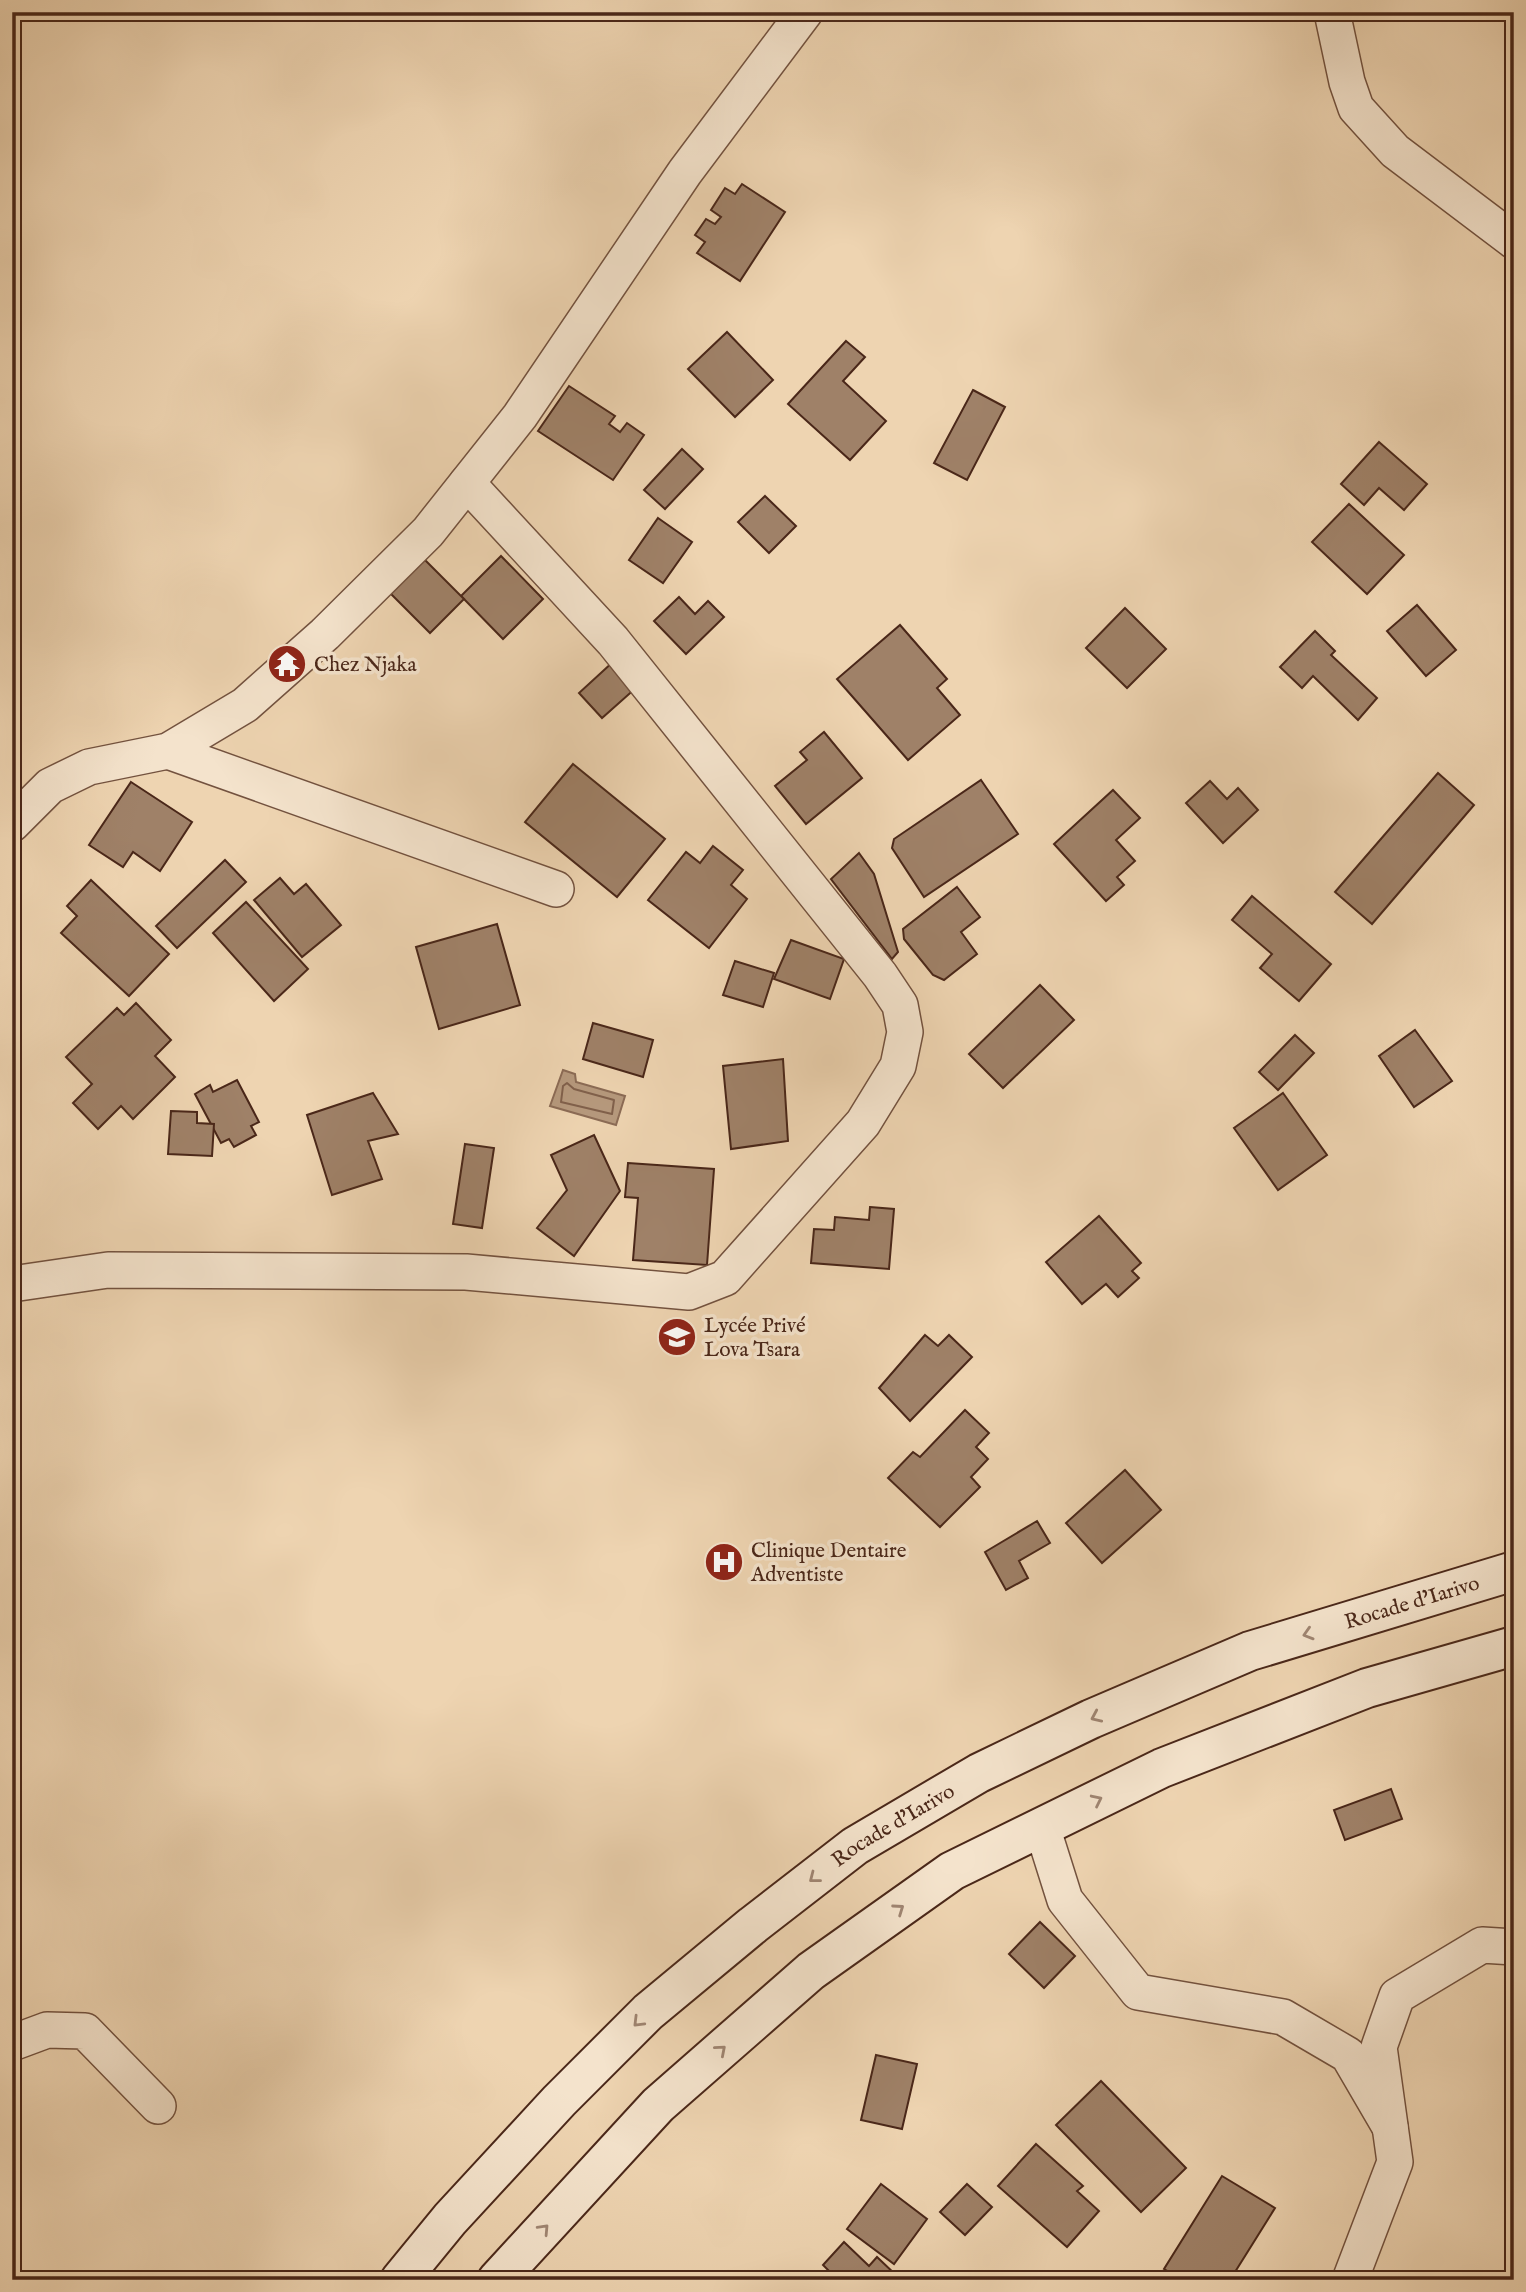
<svg xmlns="http://www.w3.org/2000/svg" width="1526" height="2292" viewBox="0 0 1526 2292" font-family="'IM FELL English',serif">
  <style>
    .water { fill: #b6997d; stroke: #8b6b55; stroke-width: 2 }
    .lines { fill: none; stroke-linecap: round; stroke-linejoin: round }
    .shore { stroke: #80604b; stroke-width: 2 }
    .building { fill: #9f8168; stroke: #4a2719; stroke-width: 2 }
    .minor-casing { stroke: #73523f; stroke-width: 38 }
    .secondary-casing { stroke: #4a2719; stroke-width: 42 }
    .minor { stroke: #f4e3cc; stroke-width: 35 }
    .secondary { stroke: #f4e3cc; stroke-width: 38 }
    .oneway { stroke: #9f8572 }
    .labels { text-anchor: middle; stroke-width: 7; stroke-linejoin: round; paint-order: stroke }
    .poi-label { font-size: 21px; fill: #4a2719; stroke: #f4e3cc; text-anchor: start }
    .street-label { font-size: 21px; fill: #4a2719; stroke: #f4e3cc }
  </style>
  <rect width="100%" height="100%" fill="#eed4b1"/>
  <filter id="stains"><feTurbulence type="fractalNoise" baseFrequency=".00286" numOctaves="4"/><feColorMatrix values="0 0 0 0 .2 0 0 0 0 .09 0 0 0 0 .02 0 0 0 .5 -.17"/></filter>
  <radialGradient id="worn" r=".72"><stop offset=".6" stop-color="#630" stop-opacity="0"/><stop offset="1" stop-color="#630" stop-opacity=".3"/></radialGradient>
  <!-- water -->
  <path class="water" d="M563,1070L575,1074L576,1082L625,1096L616,1125L550,1106Z"/>
  <g class="lines">
    <!-- shore -->
    <path class="shore" d="M567,1083L574,1089L614,1100L612,1114L561,1102L563,1086Z"/>
  </g>
  <!-- building -->
  <g class="building">
    <path d="M742,184L785,212L740,281L697,253L705,242L695,235L706,219L715,224L721,217L711,210L725,188L735,194Z"/>
    <path d="M727,332L773,380L735,417L688,369Z"/>
    <path d="M846,341L865,357L843,381L886,421L850,460L788,404Z"/>
    <path d="M569,386L615,416L609,424L620,432L627,423L644,435L613,480L538,431Z"/>
    <path d="M973,390L1005,407L967,480L934,463Z"/>
    <path d="M1379,442L1427,484L1404,510L1379,488L1364,505L1341,484Z"/>
    <path d="M682,449L703,469L665,509L644,490Z"/>
    <path d="M765,496L796,526L769,553L738,522Z"/>
    <path d="M1349,504L1404,555L1367,594L1312,542Z"/>
    <path d="M658,518L692,542L663,583L629,560Z"/>
    <path d="M501,556L543,599L503,639L461,596Z"/>
    <path d="M423,558L464,599L430,633L389,592Z"/>
    <path d="M679,597L695,614L708,601L724,617L686,654L654,621Z"/>
    <path d="M1417,605L1456,650L1426,676L1387,631Z"/>
    <path d="M1125,608L1166,649L1127,688L1086,648Z"/>
    <path d="M900,625L947,679L937,688L960,715L908,760L837,679Z"/>
    <path d="M1315,631L1335,651L1331,655L1377,698L1358,720L1313,676L1302,688L1280,667Z"/>
    <path d="M614,661L637,687L602,718L579,693Z"/>
    <path d="M824,732L862,778L806,824L775,786L807,760L800,752Z"/>
    <path d="M573,764L665,839L617,897L525,822Z"/>
    <path d="M1438,773L1474,805L1372,924L1335,892Z"/>
    <path d="M981,780L1018,834L924,897L892,848L894,839Z"/>
    <path d="M1210,781L1227,799L1238,788L1258,810L1223,843L1186,803Z"/>
    <path d="M131,782L192,822L160,871L133,852L123,867L89,845Z"/>
    <path d="M1113,790L1140,818L1116,840L1135,861L1117,877L1124,885L1106,901L1054,844Z"/>
    <path d="M713,846L743,870L731,885L747,899L709,948L648,900L686,852L700,863Z"/>
    <path d="M859,853L874,874L898,952L892,959L831,879Z"/>
    <path d="M225,860L246,882L177,948L156,926Z"/>
    <path d="M280,878L294,894L306,884L341,925L302,957L254,900Z"/>
    <path d="M91,880L169,954L129,996L61,933L77,916L67,906Z"/>
    <path d="M957,887L980,917L961,932L977,954L944,980L933,975L904,939L903,929Z"/>
    <path d="M1252,896L1331,964L1299,1001L1260,968L1272,954L1232,920Z"/>
    <path d="M246,902L308,969L274,1001L213,933Z"/>
    <path d="M497,924L520,1005L439,1029L416,947Z"/>
    <path d="M791,940L844,959L830,999L774,979Z"/>
    <path d="M735,961L774,973L763,1007L723,995Z"/>
    <path d="M1040,985L1074,1020L1003,1088L969,1054Z"/>
    <path d="M136,1003L171,1040L155,1056L175,1077L133,1119L121,1106L98,1129L73,1103L92,1084L66,1057L117,1008L124,1015Z"/>
    <path d="M593,1023L653,1040L643,1077L583,1059Z"/>
    <path d="M1415,1030L1452,1081L1414,1107L1379,1056Z"/>
    <path d="M1295,1035L1314,1053L1278,1090L1259,1072Z"/>
    <path d="M783,1059L788,1141L731,1149L723,1066Z"/>
    <path d="M237,1080L259,1122L251,1126L256,1135L234,1147L229,1139L221,1143L195,1094L210,1085L213,1092Z"/>
    <path d="M373,1093L398,1134L368,1141L382,1179L332,1195L307,1115Z"/>
    <path d="M1283,1093L1327,1155L1278,1190L1234,1128Z"/>
    <path d="M171,1111L197,1112V1123L214,1124L212,1156L168,1154Z"/>
    <path d="M594,1135L620,1191L574,1256L537,1228L567,1190L551,1155Z"/>
    <path d="M465,1144L494,1148L482,1228L453,1224Z"/>
    <path d="M628,1163L714,1169L707,1265L633,1260L638,1198L625,1197Z"/>
    <path d="M870,1207L894,1209L889,1269L811,1263L814,1229L834,1230L835,1217L869,1220Z"/>
    <path d="M1099,1216L1141,1263L1132,1271L1139,1278L1118,1297L1106,1284L1082,1304L1046,1262Z"/>
    <path d="M925,1335L938,1346L949,1335L972,1357L910,1421L879,1388Z"/>
    <path d="M965,1410L989,1433L976,1447L988,1459L971,1477L980,1487L940,1527L888,1478L913,1452L920,1457Z"/>
    <path d="M1125,1470L1161,1510L1102,1563L1066,1523Z"/>
    <path d="M1037,1521L1050,1543L1019,1561L1028,1578L1006,1590L985,1552Z"/>
    <path d="M1391,1789L1402,1819L1345,1840L1334,1810Z"/>
    <path d="M1040,1922L1075,1956L1044,1988L1009,1954Z"/>
    <path d="M876,2055L917,2064L902,2129L861,2120Z"/>
    <path d="M1101,2081L1186,2168L1141,2212L1056,2125Z"/>
    <path d="M1036,2144L1083,2186L1077,2191L1099,2211L1067,2247L998,2186Z"/>
    <path d="M1222,2176L1275,2208L1230,2280H1183L1164,2269Z"/>
    <path d="M881,2184L927,2219L894,2264L847,2229Z"/>
    <path d="M967,2184L992,2207L965,2235L940,2212Z"/>
    <path d="M844,2242L869,2266L877,2257L898,2277L895,2280H838L823,2265Z"/>
  </g>
  <g class="lines">
    <!-- minor casing -->
    <g class="minor-casing">
      <g id="minor">
        <path d="M1332,12L1347,82L1356,108L1395,151L1514,241"/>
        <path d="M168,751L556,889"/>
        <path d="M12,824L50,786L89,767L168,751L245,705L325,634L428,532L520,416L685,172L805,12"/>
        <path d="M12,1284L108,1270L466,1272L689,1292L725,1278L863,1123L898,1066L905,1032L900,1005L880,975L613,641L467,483"/>
        <path d="M1042,1827L1065,1900L1138,1992L1283,2017L1348,2055L1390,2127"/>
        <path d="M12,2043L47,2030L85,2031L158,2106"/>
        <path d="M1350,2280L1395,2162L1379,2047L1397,1996L1482,1945L1514,1947"/>
      </g>
    </g>
    <!-- secondary casing -->
    <g class="secondary-casing">
      <g id="secondary">
        <path id="s1" d="M400,2280L450,2219L559,2101L648,2012L753,1925L855,1846L979,1773L1091,1719L1250,1651L1514,1571"/>
        <path d="M497,2280L658,2105L811,1971L952,1871L1162,1768L1367,1688L1514,1646"/>
      </g>
    </g>
    <!-- minor -->
    <use href="#minor" class="minor"/>
    <!-- secondary -->
    <use href="#secondary" class="secondary"/>
  </g>
  <!-- one-way arrows -->
  <defs><path id="oneway-chevron" d="M-2-3.5L2.5 0L-2 3.5" fill="none" stroke-width="1.6" stroke-linecap="round" stroke-linejoin="round" transform="scale(1.75)"/></defs>
  <g class="oneway">
    <use href="#oneway-chevron" transform="translate(1308 1634) rotate(163)"/>
    <use href="#oneway-chevron" transform="translate(1096 1717) rotate(156)"/>
    <use href="#oneway-chevron" transform="translate(1097 1800) rotate(-26)"/>
    <use href="#oneway-chevron" transform="translate(814 1878) rotate(142)"/>
    <use href="#oneway-chevron" transform="translate(899 1909) rotate(-35)"/>
    <use href="#oneway-chevron" transform="translate(638 2022) rotate(135)"/>
    <use href="#oneway-chevron" transform="translate(721 2050) rotate(-41)"/>
    <use href="#oneway-chevron" transform="translate(544 2229) rotate(-47)"/>
  </g>
  <!-- icons -->
  <defs>
    <g id="temple-disc" transform="scale(2.0125)"><circle r="9.5" fill="#8f2418" stroke="#f4e3cc"/><path d="M0-6L5-2H3V0L6.5 2.5H4V6H1.5V3h-3V6H-4V2.5H-6.5L-3 0V-2H-5Z" fill="#fff"/></g>
    <g id="school-disc" transform="scale(2.0125)"><circle r="9.5" fill="#8f2418" stroke="#f4e3cc"/><path d="M0-5L7-2L0 1L-7-2ZM-4 1L0 2.5L4 1V4Q0 6-4 4Z" fill="#fff"/></g>
    <g id="hospital-disc" transform="scale(2.0125)"><circle r="9.5" fill="#8f2418" stroke="#f4e3cc"/><path d="M-5-5h3v3.5h4V-5h3V5h-3V1.5h-4V5h-3Z" fill="#fff"/></g>
  </defs>
  <g fill-rule="evenodd">
    <use href="#temple-disc" x="287" y="664"/>
    <use href="#school-disc" x="677" y="1337"/>
    <use href="#hospital-disc" x="724" y="1562"/>
  </g>
  <g class="labels">
    <!-- poi labels -->
    <g class="poi-label">
      <text x="314" y="671">Chez Njaka</text>
      <text x="704" y="1332">Lycée Privé<tspan x="704" dy="24">Lova Tsara</tspan></text>
      <text x="751" y="1557">Clinique Dentaire<tspan x="751" dy="24">Adventiste</tspan></text>
    </g>
    <!-- street labels -->
    <g class="street-label">
      <text dy="7" stroke="none"><textPath href="#s1" startOffset="1241">Rocade d'Iarivo</textPath></text>
      <text dy="7" stroke="none"><textPath href="#s1" startOffset="674">Rocade d'Iarivo</textPath></text>
    </g>
  </g>
  <!-- margin -->
  <rect width="1526" height="2292" fill="none" stroke="#eed4b1" stroke-width="42"/>
  <rect x="14" y="14" width="1498" height="2264" fill="none" stroke="#4a2719" stroke-width="3.5"/>
  <rect x="21" y="21" width="1484" height="2250" fill="none" stroke="#4a2719" stroke-width="2"/>
  <rect width="100%" height="100%" filter="url(#stains)"/>
  <rect width="100%" height="100%" fill="url(#worn)"/>
</svg>
